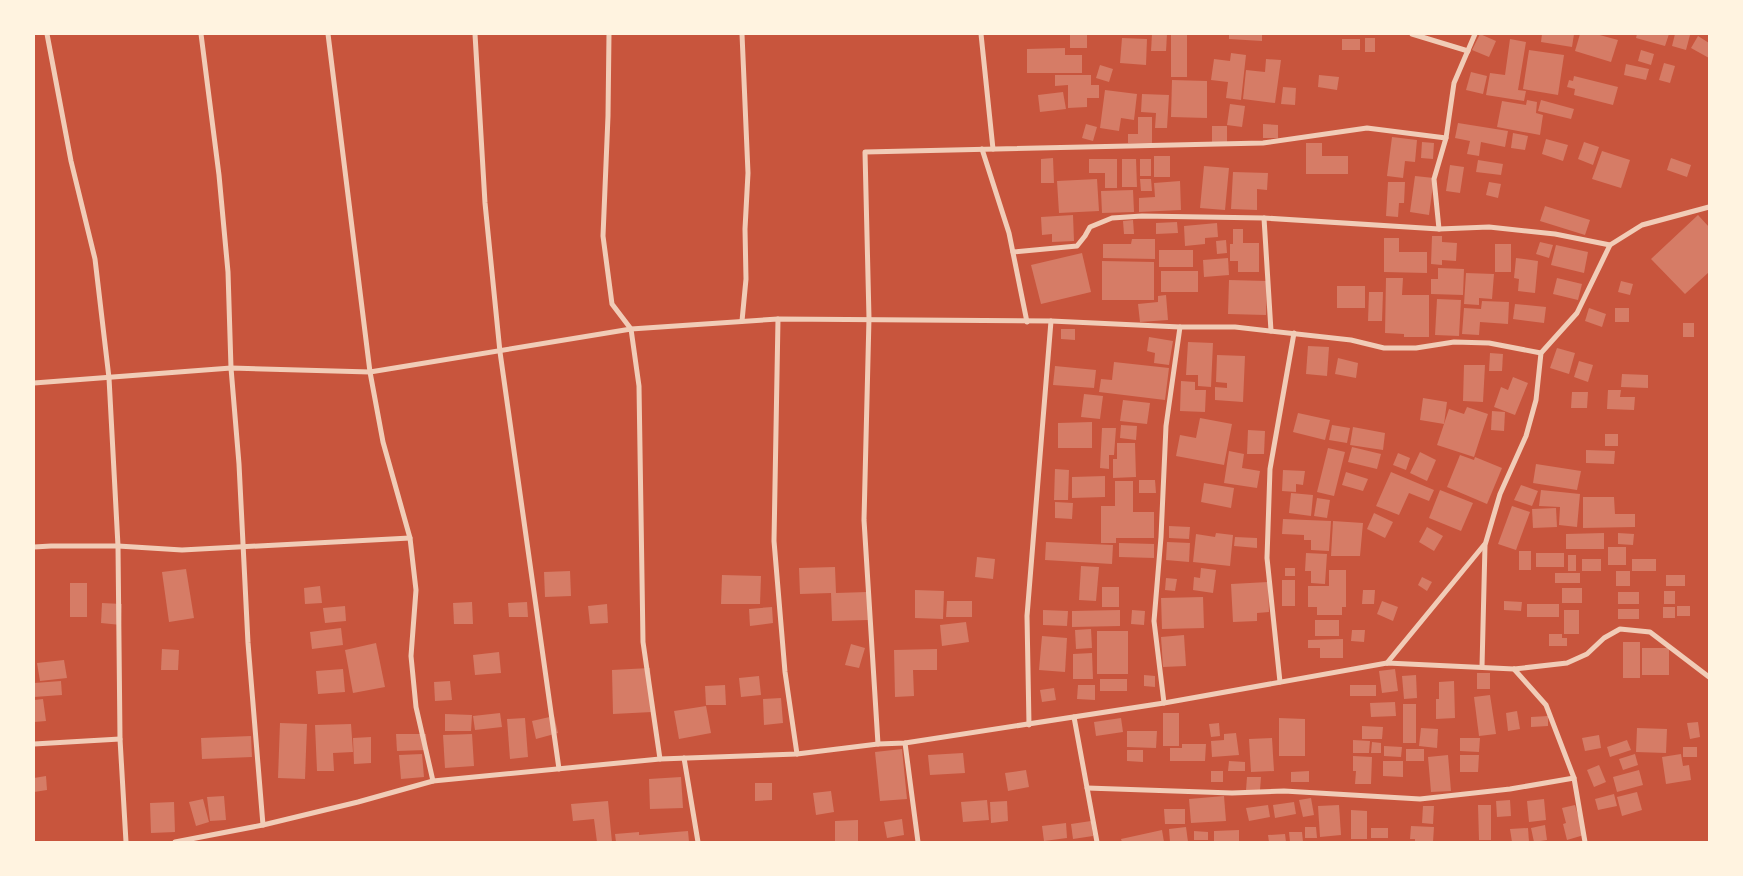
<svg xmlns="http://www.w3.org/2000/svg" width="1743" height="876" viewBox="0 0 1743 876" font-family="'Exo 2',sans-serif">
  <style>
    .building { fill: #d67c66 }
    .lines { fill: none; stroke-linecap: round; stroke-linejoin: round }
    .minor { stroke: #f1ccb7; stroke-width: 5 }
  </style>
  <rect width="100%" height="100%" fill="#c8553d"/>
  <!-- building -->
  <g class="building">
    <rect x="1070" y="34" width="17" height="14"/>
    <path d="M1152,34H1167L1166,51H1151Z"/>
    <rect x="1171" y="34" width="16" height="43"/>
    <path d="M1229,34H1262V41L1229,39Z"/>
    <path d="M1480,34L1496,41L1489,57L1472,50Z"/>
    <path d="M1542,34H1574L1572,47L1541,42Z"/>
    <path d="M1580,34H1596L1618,40L1611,62L1575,51Z"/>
    <path d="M1637,34H1669L1665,46L1636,38Z"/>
    <path d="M1675,34L1690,35L1686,50L1672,46Z"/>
    <path d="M1698,36L1709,43V58L1691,48Z"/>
    <path d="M1122,38L1147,39L1146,65L1120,63Z"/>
    <rect x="1365" y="38" width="10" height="14"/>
    <rect x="1342" y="39" width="18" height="11"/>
    <path d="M1510,39L1526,42L1518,90L1526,91L1524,101L1486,95L1490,73L1505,75Z"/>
    <path d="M1065,48V55H1082V73H1027V49Z"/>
    <path d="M1529,50L1564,55L1558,95L1523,89Z"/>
    <path d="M1641,50L1654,54L1651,65L1638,61Z"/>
    <path d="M1231,53L1246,55L1241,100L1226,98L1228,82L1211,80L1214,59L1230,61Z"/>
    <path d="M1266,59L1281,60L1275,103L1243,99L1246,70L1265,72Z"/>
    <path d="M1664,63L1675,66L1670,83L1659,80Z"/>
    <path d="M1626,64L1649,69L1646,80L1624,75Z"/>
    <path d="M1100,65L1113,69L1109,82L1096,78Z"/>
    <path d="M1471,72L1487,76L1483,94L1466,90Z"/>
    <path d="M1055,75H1091V85H1099V98H1087V107L1068,108V85L1055,86Z"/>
    <path d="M1319,75L1339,77L1337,90L1318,87Z"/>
    <path d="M1574,76L1618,87L1613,105L1574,95L1575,89L1567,87L1569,80L1573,81Z"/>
    <path d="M1172,80L1207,81V118L1171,117Z"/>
    <path d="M1283,87L1296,88L1295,105L1281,104Z"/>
    <path d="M1105,90L1137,94L1134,120L1121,118L1119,131L1100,128Z"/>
    <path d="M1063,92L1066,109L1040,112L1038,95Z"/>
    <path d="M1142,94L1169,95L1167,128H1155L1156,113L1141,112Z"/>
    <path d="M1527,100L1537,102L1536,113L1543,115L1540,135L1497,127L1502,101L1526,105Z"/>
    <path d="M1541,100L1574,109L1571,119L1538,111Z"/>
    <path d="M1230,104L1245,106L1242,127L1227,125Z"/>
    <path d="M1138,117H1152V143H1128V134H1138Z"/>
    <path d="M1458,123L1508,131L1505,147L1481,142L1479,156L1467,154L1470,141L1455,138Z"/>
    <path d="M1086,124L1097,127L1093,141L1082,138Z"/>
    <path d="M1263,124L1278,125V138H1263Z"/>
    <rect x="1212" y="126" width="15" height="17"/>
    <path d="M1513,133L1528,136L1525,150L1511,148Z"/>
    <path d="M1392,137L1417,140L1415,162L1405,161L1403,178L1387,176Z"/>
    <path d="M1546,139L1568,145L1563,161L1542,154Z"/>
    <path d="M1422,142L1434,143L1433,159L1421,158Z"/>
    <path d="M1584,142L1599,147L1593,165L1578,159Z"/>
    <path d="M1306,143H1322V156H1348V174H1306Z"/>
    <path d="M1602,151L1630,160L1621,188L1592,179Z"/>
    <rect x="1154" y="156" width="16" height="21"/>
    <path d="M1053,158L1054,183H1041V159Z"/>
    <path d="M1671,158L1691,165L1687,177L1667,170Z"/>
    <path d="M1089,159H1117V188H1105V173H1089Z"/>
    <path d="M1122,159H1136L1137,187H1122Z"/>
    <rect x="1140" y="159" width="11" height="17"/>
    <path d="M1478,160L1503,164L1501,175L1476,172Z"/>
    <path d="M1450,165L1464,167L1460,193L1446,191Z"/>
    <path d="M1204,166L1229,168L1225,210L1200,208Z"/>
    <path d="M1233,172L1268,173L1267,190L1257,189V210L1231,209Z"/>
    <path d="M1415,176L1434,178L1429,215L1410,212Z"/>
    <path d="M1097,179L1099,211L1059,213L1057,181Z"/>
    <path d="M1140,179H1151L1152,191H1141Z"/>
    <path d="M1180,181L1181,210L1139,212V198L1155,197L1154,183Z"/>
    <path d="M1388,182H1405L1404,203H1399L1398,217L1386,216Z"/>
    <path d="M1489,182L1501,184L1498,198L1486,195Z"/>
    <path d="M1133,190L1134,212L1102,213L1101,191Z"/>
    <path d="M1545,206L1590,220L1585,235L1540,221Z"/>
    <path d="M1073,215L1074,241L1052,242V234L1042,235L1041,217Z"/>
    <path d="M1698,215L1709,227V272L1685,294L1651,259Z"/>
    <path d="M1133,220L1134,234H1124L1123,221Z"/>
    <path d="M1177,222L1178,233L1156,234V223Z"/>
    <path d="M1217,223L1218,237L1205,238V244L1185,246L1184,226Z"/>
    <path d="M1233,229H1243V243H1259V272H1238V261H1230V244H1233Z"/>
    <path d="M1432,236H1442V242L1457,243L1456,261L1442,260V265L1431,264Z"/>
    <path d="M1384,238H1399V252H1427V273L1384,272Z"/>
    <path d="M1132,239H1155V259L1103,258V244H1131Z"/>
    <path d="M1226,240L1227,253L1217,254L1216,241Z"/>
    <path d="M1540,242L1553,245L1549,258L1536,254Z"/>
    <rect x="1495" y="244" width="16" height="28"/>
    <path d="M1556,245L1588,252L1584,273L1551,265Z"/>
    <rect x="1159" y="250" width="34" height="17"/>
    <path d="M1082,253L1091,292L1041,304L1031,265Z"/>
    <path d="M1228,258L1229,275L1204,277L1203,260Z"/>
    <path d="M1516,258L1538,261L1535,293L1518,291L1519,279L1514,278Z"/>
    <path d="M1102,261L1154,262V300H1102Z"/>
    <path d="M1438,268L1464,269L1463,295L1431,294V279H1438Z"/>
    <rect x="1161" y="271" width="37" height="21"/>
    <path d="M1466,273L1494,274L1492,299L1479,298V305L1464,304Z"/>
    <path d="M1386,278H1403L1402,295H1429V337H1404V334L1385,333Z"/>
    <path d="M1557,278L1582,284L1578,300L1553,294Z"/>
    <path d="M1229,280L1267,281L1266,315L1228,314Z"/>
    <path d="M1621,281L1633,284L1630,295L1618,292Z"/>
    <rect x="1337" y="286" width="28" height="22"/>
    <path d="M1369,292H1383L1382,321H1368Z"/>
    <path d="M1166,295L1168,320L1140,322L1138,304L1158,302V296Z"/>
    <path d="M1437,299L1461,300L1459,336L1435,335Z"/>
    <path d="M1482,301L1509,302L1508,324L1480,322L1479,335L1462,334L1464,308L1481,309Z"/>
    <path d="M1515,304L1546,307L1544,323L1513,319Z"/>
    <path d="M1589,308L1606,314L1602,327L1585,321Z"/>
    <rect x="1615" y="308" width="14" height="14"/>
    <rect x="1683" y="323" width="11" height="14"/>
    <path d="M1061,329H1075V340L1061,339Z"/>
    <path d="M1149,337L1173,341L1169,365L1154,363L1155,353L1147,351Z"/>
    <path d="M1188,342L1213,343L1211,387L1198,386V375H1186Z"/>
    <path d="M1308,346L1329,347L1327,376L1306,374Z"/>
    <path d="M1557,348L1575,353L1569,374L1550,368Z"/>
    <path d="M1490,353L1503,354L1502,371H1489Z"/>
    <path d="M1217,355L1245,356L1243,402L1215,400V387L1227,388V383L1216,382Z"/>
    <path d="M1338,358L1358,363L1356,378L1335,374Z"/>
    <path d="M1579,361L1593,365L1588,382L1574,377Z"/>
    <path d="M1114,362L1169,368L1165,400L1099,392L1101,379L1112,380Z"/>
    <path d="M1464,365H1485L1483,402L1463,401Z"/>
    <path d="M1055,366L1096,370L1094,388L1053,385Z"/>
    <path d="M1622,374L1648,375V388L1621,387Z"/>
    <path d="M1513,377L1528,383L1515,415L1494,407L1501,387L1508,390Z"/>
    <path d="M1181,381L1195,382V390H1206L1205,412L1180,411Z"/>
    <path d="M1608,390H1621L1620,397H1635L1634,410L1607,409Z"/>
    <path d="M1572,392H1588L1587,408H1571Z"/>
    <path d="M1084,394L1103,396L1100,419L1081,417Z"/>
    <path d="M1423,398L1447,402L1444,424L1420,420Z"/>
    <path d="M1123,400L1150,403L1147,424L1120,421Z"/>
    <path d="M1467,407L1488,414L1474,457L1437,445L1449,409L1464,414Z"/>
    <path d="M1492,411L1505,412L1504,431L1491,430Z"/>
    <path d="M1298,413L1330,420L1325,440L1293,432Z"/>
    <path d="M1200,418L1232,424L1224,465L1176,456L1180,435L1196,438Z"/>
    <path d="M1092,422V448H1058V423Z"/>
    <path d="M1121,425L1137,426L1136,440L1120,438Z"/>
    <path d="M1332,425L1350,428L1347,443L1329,440Z"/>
    <path d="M1353,427L1385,433L1383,450L1350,445Z"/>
    <path d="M1102,428H1116L1114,455H1109V469L1100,468Z"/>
    <path d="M1248,430L1265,431L1264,454H1247Z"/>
    <rect x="1605" y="434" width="13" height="12"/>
    <path d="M1117,443H1135L1136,477L1113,478V459H1117Z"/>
    <path d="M1352,447L1381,454L1377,469L1348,462Z"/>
    <path d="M1328,448L1345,452L1334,496L1317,492Z"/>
    <path d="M1586,450L1615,451L1614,464L1586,463Z"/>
    <path d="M1229,451L1244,454L1242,468L1260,471L1257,488L1224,483Z"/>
    <path d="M1420,452L1436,460L1427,481L1410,473Z"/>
    <path d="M1398,453L1410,458L1406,470L1393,465Z"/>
    <path d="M1460,455L1474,460L1475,457L1502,468L1487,504L1447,487Z"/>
    <path d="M1536,464L1581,471L1577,490L1533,483Z"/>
    <path d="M1055,469L1069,470L1068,500H1054Z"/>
    <path d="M1283,470L1305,471L1303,485L1296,484V492L1282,491Z"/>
    <path d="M1346,472L1368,479L1363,491L1342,485Z"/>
    <path d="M1391,472L1434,490L1429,501L1409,493L1399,515L1376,506Z"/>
    <path d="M1105,476V497L1072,498V477Z"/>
    <path d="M1139,480H1155L1156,493H1139Z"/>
    <path d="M1115,481H1133V512H1154V538H1116V543H1101V506H1115Z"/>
    <path d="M1204,483L1234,488L1231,508L1201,502Z"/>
    <path d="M1521,485L1538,491L1532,506L1514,500Z"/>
    <path d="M1440,490L1473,503L1461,531L1429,518Z"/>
    <path d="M1541,490L1580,494L1577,527L1559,525L1560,507L1539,506Z"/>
    <path d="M1291,493L1313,495L1311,516L1289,513Z"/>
    <path d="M1583,497H1614L1615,514H1635V527L1583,528Z"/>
    <path d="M1317,498L1330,500L1327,518L1314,516Z"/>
    <path d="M1055,502L1073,503L1072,519L1055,518Z"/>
    <path d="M1512,506L1530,512L1516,550L1498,544Z"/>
    <path d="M1556,508L1557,527L1533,528L1532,509Z"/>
    <path d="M1374,513L1393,522L1385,538L1367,529Z"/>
    <path d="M1283,519L1331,521L1329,551L1311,550V540H1304V535L1282,534Z"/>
    <path d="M1333,521L1363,523L1360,556H1331Z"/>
    <path d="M1169,526L1190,527L1189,539L1169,538Z"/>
    <path d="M1427,527L1443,536L1434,551L1419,542Z"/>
    <path d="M1216,533L1233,535L1230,566L1193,562L1196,534L1215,537Z"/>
    <path d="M1604,533V549H1566V534Z"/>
    <path d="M1618,533L1634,534L1633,545L1618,544Z"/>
    <path d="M1235,537L1257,538V548L1234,546Z"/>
    <path d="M1046,542L1113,545L1112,564L1045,560Z"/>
    <path d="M1167,542L1190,543L1189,562L1166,560Z"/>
    <path d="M1119,543L1154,544V558L1119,557Z"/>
    <rect x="1608" y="547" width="18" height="18"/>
    <rect x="1519" y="551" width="12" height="19"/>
    <path d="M1306,553L1327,554L1325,584L1311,583V571H1305Z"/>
    <rect x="1536" y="553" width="28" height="14"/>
    <rect x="1568" y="555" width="8" height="16"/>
    <path d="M977,557L995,559L993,579L975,577Z"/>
    <rect x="1582" y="559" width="19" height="12"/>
    <rect x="1632" y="559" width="24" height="12"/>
    <path d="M1081,566L1099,567L1096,601L1079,600Z"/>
    <path d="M835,567L836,593L867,592L868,620L832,621L831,593L800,594L799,568Z"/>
    <path d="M1201,568L1216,570L1213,593L1193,590L1194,577L1200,578Z"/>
    <rect x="1285" y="568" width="10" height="8"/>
    <path d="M186,569L194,618L169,622L162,572Z"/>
    <path d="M1329,570H1346V607H1342V615H1317V607H1308V586H1329Z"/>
    <path d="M570,571L571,596L545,597L544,572Z"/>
    <rect x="1616" y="571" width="14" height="15"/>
    <rect x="1555" y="573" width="25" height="10"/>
    <path d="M722,575L761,576L760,604H721Z"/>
    <rect x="1666" y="575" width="19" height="11"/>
    <path d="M1422,577L1432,582L1427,591L1418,585Z"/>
    <path d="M1166,578L1177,579L1175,591L1165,590Z"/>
    <rect x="1282" y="580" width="13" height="26"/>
    <path d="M1268,582L1269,612L1257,613V621L1233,622L1231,584Z"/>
    <rect x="70" y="583" width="17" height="34"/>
    <path d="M320,586L322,603L305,604L304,588Z"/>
    <rect x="1102" y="587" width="17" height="20"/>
    <rect x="1562" y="588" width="20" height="15"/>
    <path d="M915,590L944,591L943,619L915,618Z"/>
    <path d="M1363,590H1375L1374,604H1362Z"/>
    <rect x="1664" y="591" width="11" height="13"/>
    <rect x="1618" y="592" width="21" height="12"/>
    <path d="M1203,597L1204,628L1162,629L1161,598Z"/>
    <path d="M947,601H972V617H946Z"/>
    <path d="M1382,601L1398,607L1393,621L1377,614Z"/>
    <path d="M1504,601L1522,602L1521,611L1504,610Z"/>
    <path d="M472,602L473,624H454L453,603Z"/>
    <path d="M527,602L528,617H509L508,603Z"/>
    <path d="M102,603L122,604L121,625L101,623Z"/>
    <path d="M607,604L608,623L590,624L588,606Z"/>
    <rect x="1527" y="604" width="32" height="13"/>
    <path d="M345,606L346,621L325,623L323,608Z"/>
    <rect x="1677" y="606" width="13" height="10"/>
    <path d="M772,607L773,623L750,626L749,609Z"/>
    <rect x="1663" y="607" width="12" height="11"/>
    <rect x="1618" y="609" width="21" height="10"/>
    <path d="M1043,610L1068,611L1067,626L1043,625Z"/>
    <path d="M1120,610V626L1072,627V611Z"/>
    <path d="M1132,610L1145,611L1144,625L1131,624Z"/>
    <rect x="1564" y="610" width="15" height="24"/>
    <rect x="1315" y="620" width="24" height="16"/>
    <path d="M966,622L969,642L942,646L940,625Z"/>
    <path d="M341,628L343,645L312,649L310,632Z"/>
    <path d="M1091,629L1092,648L1076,649L1075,630Z"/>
    <path d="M1352,630H1365L1364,642L1351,641Z"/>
    <rect x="1097" y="631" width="31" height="43"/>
    <path d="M1549,634H1562V638H1567V646H1549Z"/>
    <path d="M1184,635L1186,666L1163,667L1161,637Z"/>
    <path d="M1042,636L1067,638L1065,672L1039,670Z"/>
    <path d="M1343,639V658H1320V648H1308V640Z"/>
    <rect x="1623" y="642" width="17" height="36"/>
    <path d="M376,643L385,687L353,693L345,650Z"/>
    <path d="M851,644L865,648L859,668L845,665Z"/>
    <rect x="1642" y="648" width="27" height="27"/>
    <path d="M162,649L179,650L178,670H161Z"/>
    <path d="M937,649V670H913L914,696L895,697L894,650Z"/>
    <path d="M499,652L501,673L475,675L473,655Z"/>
    <path d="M1092,653L1093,679H1073V654Z"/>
    <path d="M64,660L67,678L40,681L37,663Z"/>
    <path d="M650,668L652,712L613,714L612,670Z"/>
    <path d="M343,669L345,692L318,694L316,671Z"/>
    <path d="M1395,669L1398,691L1382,693L1379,671Z"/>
    <rect x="1477" y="673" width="13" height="16"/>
    <path d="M1144,675L1155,676V687L1144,686Z"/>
    <path d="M1416,675L1417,698L1404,699L1402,676Z"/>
    <path d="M759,676L761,695L741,697L739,678Z"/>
    <rect x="1100" y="679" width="27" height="12"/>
    <path d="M61,681L62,695L34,697V683Z"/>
    <path d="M450,681L452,700L435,701L434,682Z"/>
    <path d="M1454,681L1455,718L1436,719V699H1439V682Z"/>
    <path d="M725,685L726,705H706L705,686Z"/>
    <path d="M1078,685H1095V700L1077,699Z"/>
    <rect x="1350" y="685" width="26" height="11"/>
    <path d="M1054,688L1056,700L1042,702L1040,690Z"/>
    <path d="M1490,695L1496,734L1479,736L1474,697Z"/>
    <path d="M781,698L783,723L764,725L763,699Z"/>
    <path d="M43,699L46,721L34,722V700Z"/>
    <path d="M1395,702L1396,716L1371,717L1370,703Z"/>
    <rect x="1403" y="704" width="13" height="39"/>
    <path d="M706,706L711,733L679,739L674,711Z"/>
    <path d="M1517,711L1520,729L1508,731L1506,713Z"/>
    <path d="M500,713L502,727L475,730L473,716Z"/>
    <rect x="1163" y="713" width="16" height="33"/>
    <path d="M445,714L472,715L471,731H445Z"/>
    <path d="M554,716L558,733L536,739L532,721Z"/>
    <path d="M1548,716V726L1531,727V717Z"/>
    <path d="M525,718L528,757L510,759L507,719Z"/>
    <path d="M1121,718L1123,732L1096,736L1094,722Z"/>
    <path d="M1279,718L1305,719V756H1279Z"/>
    <path d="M1698,722L1700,737L1690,739L1687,723Z"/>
    <path d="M280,723L307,724L305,779L278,778Z"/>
    <path d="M1219,723L1220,736L1211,737L1209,724Z"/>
    <path d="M351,724L353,752L333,753L334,771H317L315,725Z"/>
    <path d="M1362,726L1383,727L1382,739H1362Z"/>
    <path d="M1421,728L1438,729L1437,748L1419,746Z"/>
    <path d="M1637,728L1667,729L1666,753L1636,752Z"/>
    <path d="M1127,731H1157L1156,748L1127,747Z"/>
    <path d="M1236,733L1239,755L1212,757L1211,741L1224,740V734Z"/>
    <path d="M396,734H426L427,750L397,751Z"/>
    <path d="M472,734L474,766L445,768L443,735Z"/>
    <path d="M1599,735L1601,748L1585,751L1582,738Z"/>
    <path d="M251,736L252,757L202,759L201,738Z"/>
    <path d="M371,737V763L354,764L353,738Z"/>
    <path d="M1272,738L1274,771L1251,772L1249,739Z"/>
    <path d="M1460,738H1480L1479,752L1460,751Z"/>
    <path d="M1353,740L1370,741L1369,753H1353Z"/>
    <path d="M1627,740L1631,750L1610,757L1607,747Z"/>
    <path d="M1372,742L1381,743V753H1371Z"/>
    <path d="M1182,744H1206L1205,761H1170V748H1182Z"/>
    <path d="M1384,746L1402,747L1401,757L1384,756Z"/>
    <rect x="1683" y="747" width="14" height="10"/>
    <path d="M902,749L907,799L880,801L875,752Z"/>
    <rect x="1406" y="749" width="18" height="12"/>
    <path d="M1127,750H1143V762L1127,761Z"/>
    <path d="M963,753L965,773L930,775L928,755Z"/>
    <path d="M422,754L424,777L401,779L399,755Z"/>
    <path d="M1635,754L1638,765L1623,770L1619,759Z"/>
    <path d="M1681,754L1683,766L1689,765L1691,780L1666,784L1662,757Z"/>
    <path d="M1448,755L1451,791L1431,792L1428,757Z"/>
    <path d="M1460,755H1479L1478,772H1460Z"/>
    <path d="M1353,756L1372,757L1371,784H1355L1356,771H1353Z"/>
    <path d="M1229,761L1245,762V771H1228Z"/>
    <path d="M1383,761H1403V777L1383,776Z"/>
    <path d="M1599,765L1606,782L1594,787L1587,770Z"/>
    <path d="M1026,770L1029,787L1008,791L1005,773Z"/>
    <path d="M1639,770L1643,785L1617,792L1613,777Z"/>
    <rect x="1211" y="771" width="12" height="11"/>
    <path d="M1309,771V782H1291V772Z"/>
    <path d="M46,776L47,790L34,792V778Z"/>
    <path d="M681,777L683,808L650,809L649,779Z"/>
    <path d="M1247,777H1261L1260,790H1246Z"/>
    <path d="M755,783H772V800L755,801Z"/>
    <path d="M831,791L834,812L816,815L813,793Z"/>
    <path d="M1637,792L1642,810L1622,816L1617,797Z"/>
    <path d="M1614,794L1617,806L1598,810L1595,799Z"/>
    <path d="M224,796L226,820L210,821L207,797Z"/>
    <path d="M1224,796L1226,821L1191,823L1189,799Z"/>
    <path d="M1311,798L1314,815L1303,817L1299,800Z"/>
    <path d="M203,799L209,822L196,826L189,802Z"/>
    <path d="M1544,799L1546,820L1529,822L1527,801Z"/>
    <path d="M987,800L989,820L963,822L961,802Z"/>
    <path d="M1510,800L1511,816L1497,817L1496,801Z"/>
    <path d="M608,801L612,842H597L594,819L573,821L571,804Z"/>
    <path d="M1007,801L1008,821L991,823L990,802Z"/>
    <path d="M174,802L175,832L151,833L150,803Z"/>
    <path d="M1294,802L1296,814L1275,818L1273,805Z"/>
    <path d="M1268,805L1270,817L1249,821L1246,808Z"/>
    <path d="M1339,805L1341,835L1320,837L1318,806Z"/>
    <path d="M1478,805H1491V840H1479Z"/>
    <path d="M1575,805L1584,835L1567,840L1563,824L1566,823L1562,808Z"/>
    <path d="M1423,806H1434L1433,824L1422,823Z"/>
    <path d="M1164,809H1185V824H1165Z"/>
    <path d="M1351,810L1367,811V839H1351Z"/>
    <path d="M902,819L904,835L887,838L884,822Z"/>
    <path d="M858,820V842H835V821Z"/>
    <path d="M1091,821L1093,836L1073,839L1071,824Z"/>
    <path d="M1066,823L1067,838L1044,841L1042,826Z"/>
    <path d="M1545,825L1547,840L1534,842L1531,828Z"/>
    <path d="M1411,826L1434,827L1433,842H1415V839H1410Z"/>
    <path d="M1186,827L1188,842H1170L1169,829Z"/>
    <path d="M1305,827H1316L1317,838H1305Z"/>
    <rect x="1371" y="828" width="17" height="10"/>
    <path d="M1528,828L1529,842H1512L1510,829Z"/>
    <path d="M1162,830L1164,842H1122L1121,839Z"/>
    <path d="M1239,830V842H1214V831Z"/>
    <path d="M688,831L689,842H616L615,834L639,832V835Z"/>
    <path d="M1194,831L1208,832V840H1194Z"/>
    <path d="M1289,832H1302L1303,842H1290Z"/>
    <path d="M1285,834L1286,842H1269L1268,835Z"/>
  </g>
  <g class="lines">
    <!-- minor -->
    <g class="minor">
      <path d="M47,34L71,161L95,259L109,378L118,546L120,739L126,842"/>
      <path d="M201,34L219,175L228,272L231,368L239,464L248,643L263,825"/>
      <path d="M328,34L370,372L383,442L410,538L416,590L411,656L416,707L433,781"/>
      <path d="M475,34L485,203L500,352L559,769"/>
      <path d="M609,34L608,116L603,236L612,304L631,329L639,386L643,642L660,759"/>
      <path d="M742,34L748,173L745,229L746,279L742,321"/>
      <path d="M981,34L993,149"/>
      <path d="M1412,34L1468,51"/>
      <path d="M982,149L1009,233L1027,322"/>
      <path d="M1264,218L1271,331"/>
      <path d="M1439,229L1434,179L1446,138L1454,83L1475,34"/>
      <path d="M1013,252L1077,246L1085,236L1090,227L1112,218L1142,216L1264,218L1439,229L1489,227L1555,234L1610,245"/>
      <path d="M778,319L774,541L785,672L797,754"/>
      <path d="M34,383L231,368L370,372L631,329L778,319L1051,321L1180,327H1235L1351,340L1384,348H1416L1454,342L1489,343L1541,353"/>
      <path d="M34,547L51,546H118L182,550L410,538"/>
      <path d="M1387,663L1484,545"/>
      <path d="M1482,667L1485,545L1500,494L1526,436L1536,400L1541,353L1577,313L1610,245L1642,225L1709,207"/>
      <path d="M1514,669L1546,705L1574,778L1585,842"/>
      <path d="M1280,682L1267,558L1270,469L1294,333"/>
      <path d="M1164,703L1154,621L1161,537L1166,426L1180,327"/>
      <path d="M1074,717L1097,842"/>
      <path d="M1029,725L1027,616L1051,321"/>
      <path d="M905,743L918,842"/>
      <path d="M34,744L120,739"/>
      <path d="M878,744L864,520L869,318L865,152L1263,143L1367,128L1446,138"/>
      <path d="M684,758L698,842"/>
      <path d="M1087,788L1232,793L1284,791L1420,799L1510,789L1574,778"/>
      <path d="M175,842L263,825L358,802L433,781L660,759L797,754L878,744L905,743L1164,703L1387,663L1514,669L1567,663L1587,654L1604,638L1620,629L1650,632L1709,677"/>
    </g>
  </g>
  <!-- border -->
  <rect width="1743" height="876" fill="none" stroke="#fff3e0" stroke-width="70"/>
</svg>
